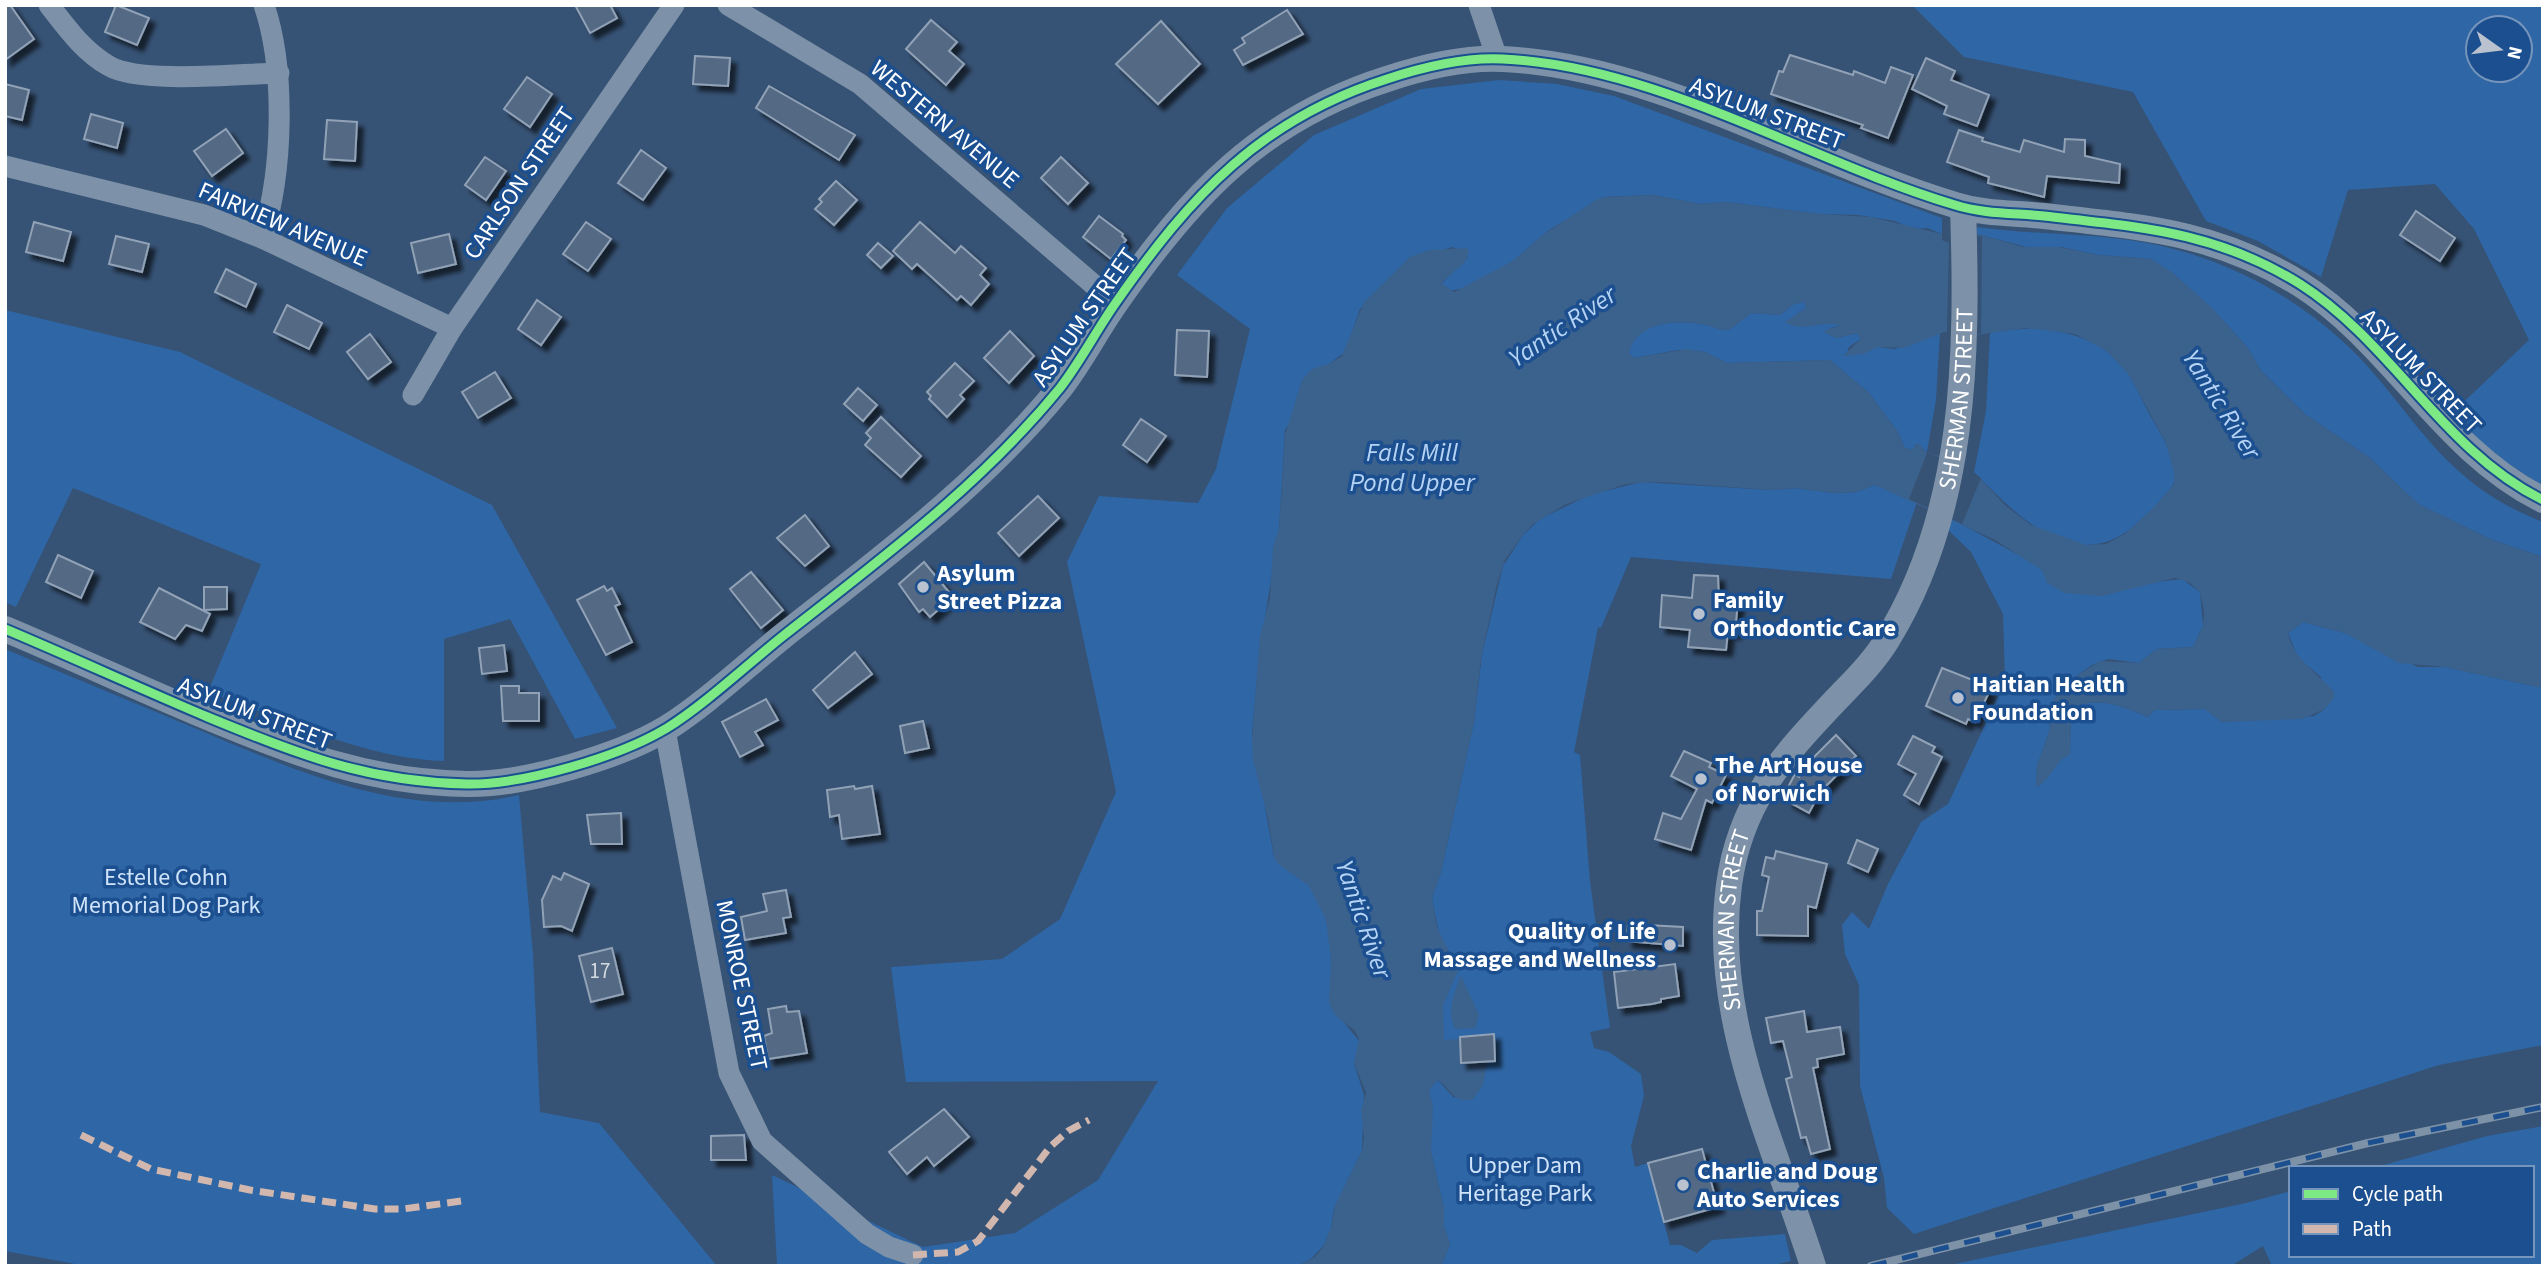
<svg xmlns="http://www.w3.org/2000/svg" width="2548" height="1271" viewBox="0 0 2548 1271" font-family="'Source Sans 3',sans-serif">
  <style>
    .green { fill: #2f66a5; fill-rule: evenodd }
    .water { fill: #3b618d; fill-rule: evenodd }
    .pier { fill: #365274 }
    .building { fill: #526984; stroke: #92a2b6; stroke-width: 2; filter: url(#shadow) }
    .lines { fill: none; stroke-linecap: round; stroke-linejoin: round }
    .minor { stroke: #7d92a8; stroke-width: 21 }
    .tertiary { stroke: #7d92a8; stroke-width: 26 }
    .rail-casing { stroke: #7e92a7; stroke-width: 8 }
    .rail { stroke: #1b4f8f; stroke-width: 5; stroke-dasharray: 16; stroke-linecap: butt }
    .quiet { stroke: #d1b7ad; stroke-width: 7; stroke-dasharray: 14 7; stroke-linecap: butt }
    .cycleway-casing { stroke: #1b4f8f; stroke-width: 13 }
    .cycleway { stroke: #7ce984; stroke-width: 9 }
    .poi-dot { fill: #b9c2ce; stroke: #1b4f8f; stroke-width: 2.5 }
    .labels { text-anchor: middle; stroke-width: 7; stroke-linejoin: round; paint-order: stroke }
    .number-label { font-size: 21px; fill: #d4dae0 }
    .street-label { font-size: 24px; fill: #fff; stroke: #1b4f8f }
    .poi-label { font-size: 24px; font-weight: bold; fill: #fff; stroke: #1b4f8f; text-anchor: start }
    .park-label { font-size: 24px; fill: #cfe3fa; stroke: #1b4f8f }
    .water-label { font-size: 26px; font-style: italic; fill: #b5d3f5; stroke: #1b4f8f }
  </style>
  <defs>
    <filter id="shadow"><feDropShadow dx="6" dy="6" stdDeviation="2" flood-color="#0009"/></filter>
  </defs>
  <rect width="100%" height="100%" fill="#365274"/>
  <!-- green -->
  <g class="green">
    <path d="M1912,5H2543V487L2484,447L2453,412L2529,340L2474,229L2435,184L2348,190L2321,277L2258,241L2206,221L2133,92L1964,57ZM2478,28H2520V70H2478Z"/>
    <path d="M1499,80L1557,84L1614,96L1942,218V234L1927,228L1912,229L1895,221L1858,215L1820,214L1726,202L1700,204L1653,195L1604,197L1549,230L1513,261L1465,288L1449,291L1441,284L1468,257L1453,247L1409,259L1360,309L1345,352L1329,364L1285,430L1279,530L1259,656L1252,734L1274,857C1285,866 1298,875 1308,885C1335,914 1332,968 1330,1005L1360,1042L1354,1063L1364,1095L1362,1151L1334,1209L1331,1228L1324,1245L1312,1258L1298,1266H777L772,1175L923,1247L1015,1233L1098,1180L1158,1081L906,1082L891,967L1002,959L1060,919L1116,792L1067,562L1099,496L1198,503L1216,469L1250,329L1177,275L1227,208L1314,135L1421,89Z"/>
    <path d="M1977,227C2025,234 2073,233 2121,239C2207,249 2289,289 2352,350C2391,388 2420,438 2461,473C2485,495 2513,510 2543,522V557L2492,540L2418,504L2370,458L2306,415L2261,371L2247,347L2220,317L2151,259L2098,255L2061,247L2030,248L1977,234Z"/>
    <path d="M1805,302L1806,308L1786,322C1805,333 1823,318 1841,326L1830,328L1836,338L1857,333L1861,339L1849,347L1846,356L1878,347L1895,349L1940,333L1936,400L1927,452L1916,444L1913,450L1905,448L1897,431L1869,393L1830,360L1727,363L1705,352L1678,350L1634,358L1629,353C1634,320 1682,319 1707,325C1715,327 1720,331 1729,330L1751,313L1780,315L1794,304Z"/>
    <path d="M5,310L180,352L492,505L617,728L575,739L510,619L444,639V761C366,759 280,718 208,692L261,564L73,488L16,607L5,602Z"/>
    <path d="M2033,328C2072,331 2112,343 2132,380C2140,394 2146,409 2154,422C2163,438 2179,463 2174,482C2170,496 2150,513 2139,522C2077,579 2018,517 1974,472L1986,411L1990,332Z"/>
    <path d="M1641,482L1771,490L1795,488L1835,493L1856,492L1875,485L1917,502L1891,579L1631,557L1601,628L1598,627L1574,752L1580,755L1590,881L1610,1028L1590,1032L1594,1048L1609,1052L1641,1074L1644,1096L1631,1146L1635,1167L1648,1163L1670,1245H1681L1697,1253L1712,1240L1785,1234L1791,1261L1770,1266H1441L1450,1244L1444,1226V1209L1431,1152L1429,1089L1438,1080L1454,1098L1478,1061L1455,1063L1442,1041L1438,929L1432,898L1441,872L1474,722L1482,654L1503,566L1523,535L1540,519L1589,495Z"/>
    <path d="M1948,517L2030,561L2042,570L2048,583L2101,596L2149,583L2182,579L2200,592L2203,626L2193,647L2157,649L2139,663L2108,659L2092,665L2064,685L2049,714L2050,729L2037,766L2036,787C2051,778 2054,761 2070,754L2071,708C2098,696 2123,706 2148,717L2154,710L2205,709L2222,722L2314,716L2325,709L2321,677L2298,658L2288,633L2303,622L2345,633L2418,667H2445L2543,688V1045L2439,1065L1914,1234L1887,1208L1884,1178L1860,1086L1859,985L1845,954L1842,925L1852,912L1869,929L1888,884L1921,822L1948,804L2005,682L2003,614L1971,552L1945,527Z"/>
    <path d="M5,649C69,676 133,702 197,729C299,772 406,821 519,795L533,954L540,1112L599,1123L717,1266H86L5,1251Z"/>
    <path d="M2543,1126V1266H2272L2263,1246L2231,1266H1945L2246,1203L2291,1191V1255H2532V1168H2373L2487,1136Z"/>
  </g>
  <!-- water -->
  <g class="water">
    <path d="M1653,195L1700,204L1726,202L1820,214L1871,217L1942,234H1977L2023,247H2059L2098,255L2151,259L2173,273L2212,308L2247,347L2261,371L2306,415L2370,458L2418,504L2492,540L2543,557V688L2445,667L2399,663L2345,633L2303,622L2288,633C2293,659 2317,672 2334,692V698L2325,709L2302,719L2222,722L2205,709L2154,710L2148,717C2123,706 2098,696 2071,708L2070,754C2054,761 2051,781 2036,787L2037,766L2050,729L2051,705L2064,684L2100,661L2139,663L2157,649L2193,647L2203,626L2204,612L2200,592L2190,583L2175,578L2101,596L2065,593L2047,583L2042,570L1995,540L1875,485L1856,492L1835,493L1795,488L1771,490L1660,482L1626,484L1566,504L1532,525L1523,535L1505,560L1497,584L1481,659L1474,722L1441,872L1432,898L1437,927L1458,971L1443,1005L1444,1040L1460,1039L1461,1063L1487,1061L1483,1085L1473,1099C1453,1104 1452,1090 1438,1080L1429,1089L1433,1108L1431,1152L1444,1209V1226L1450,1244L1441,1266H1298L1315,1257L1323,1247L1332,1225L1335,1205L1362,1151L1364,1138L1361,1110L1366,1093L1354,1063L1359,1039L1355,1031L1335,1015L1329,1003L1331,959L1326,919L1309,886L1278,864L1274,857L1268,818L1253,760L1252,739L1260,636L1270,598L1273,547L1279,530L1285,435L1302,380L1312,369L1329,364L1342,356L1364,302L1410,257L1429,250L1466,248L1469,251L1465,262L1441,283L1454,292L1513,261L1544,234L1596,200L1605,197ZM1805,302L1806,308L1785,322C1804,334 1823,318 1840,326L1825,330V333L1836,338L1857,333L1861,339L1843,356L1863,354L1878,347L1904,348L1944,332L1977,335L2026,328L2075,334L2107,351L2129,375L2165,441L2174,472V484L2155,506L2125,534L2106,544L2086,545L2031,525L2006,506L1975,473L1949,458L1927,453L1918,443L1912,450L1905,448L1897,431L1869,393L1830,360L1727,363L1705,352L1687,349L1634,358L1629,353C1636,320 1681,319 1707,325C1715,327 1720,331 1729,330L1751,313L1780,315L1794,304Z"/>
    <path d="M1461,976L1479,1015L1475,1028L1455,1029C1447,1013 1453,993 1461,976Z"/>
  </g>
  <!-- pier -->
  <g class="pier">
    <path d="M1942,234L1982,236L1981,334L1947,333L1949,243L1942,240Z"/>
    <path d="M1927,453L1964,465L1981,478L1962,524L1909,499Z"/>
  </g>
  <!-- building -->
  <g class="building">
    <path d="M5,5H10L34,39L5,60Z"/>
    <path d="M116,5L149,18L137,45L105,32Z"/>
    <path d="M575,5H610L617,18L590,33Z"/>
    <path d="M1287,10L1303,34L1243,65L1234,50L1245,43L1242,38Z"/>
    <path d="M931,20L957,42L949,51L964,64L946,85L906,49Z"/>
    <path d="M1161,21L1200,64L1158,104L1116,64Z"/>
    <path d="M1790,55L1853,75L1854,71L1885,83L1891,67L1913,75L1888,138L1861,128L1863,125L1771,94L1779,71L1783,72Z"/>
    <path d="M695,56L730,58L728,86L693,84Z"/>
    <path d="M1926,58L1955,71L1951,80L1989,95L1977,126L1944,114L1947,106L1912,89Z"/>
    <path d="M527,77L552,94L530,127L504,109Z"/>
    <path d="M5,84L29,90L22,120L5,116Z"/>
    <path d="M769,86L855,135L839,160L756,108Z"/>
    <path d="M91,114L123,123L117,148L84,139Z"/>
    <path d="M327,120L357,122L355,161L324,159Z"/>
    <path d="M226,129L243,153L212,176L194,151Z"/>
    <path d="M1959,130L1983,138L1982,141L2020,152L2024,140L2064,152L2065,139L2085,140V156L2120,164L2119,183L2047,176L2044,197L1988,183L1989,177L1947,162Z"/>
    <path d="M641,150L666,168L643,200L618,183Z"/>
    <path d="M485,157L506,171L486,200L465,185Z"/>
    <path d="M1061,157L1088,183L1068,204L1041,178Z"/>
    <path d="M836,181L857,200L834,225L815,209L822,202L819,199Z"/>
    <path d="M2416,211L2455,238L2440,261L2400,235Z"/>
    <path d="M1099,216L1123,234L1122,236L1126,240L1111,259L1083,237Z"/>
    <path d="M34,222L71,232L63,261L26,252Z"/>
    <path d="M586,222L611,239L588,271L563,254Z"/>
    <path d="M920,222L955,253L961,246L986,268L980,275L989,284L971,305L961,296L957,300L917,264L912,269L893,251Z"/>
    <path d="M449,234L456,264L418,273L411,243Z"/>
    <path d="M116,236L149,244L142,272L109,264Z"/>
    <path d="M878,243L893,256L881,268L867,255Z"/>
    <path d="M226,269L256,284L246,307L215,292Z"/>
    <path d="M537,300L561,317L541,345L518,329Z"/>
    <path d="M287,305L322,323L309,349L274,332Z"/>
    <path d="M1177,330L1209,331L1207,377L1175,375Z"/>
    <path d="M1010,331L1034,356L1009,383L984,358Z"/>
    <path d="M370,334L391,362L368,379L347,352Z"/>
    <path d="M955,363L974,381L960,395L964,399L947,417L929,399L931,396L927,392Z"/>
    <path d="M495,372L511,398L478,418L462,392Z"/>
    <path d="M858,388L877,405L863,421L844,404Z"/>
    <path d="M881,417L921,456L901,477L865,445L871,438L866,433Z"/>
    <path d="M1141,419L1166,436L1147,462L1123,445Z"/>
    <path d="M1038,496L1059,518L1019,556L998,533Z"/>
    <path d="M805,515L829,546L805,566L777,538Z"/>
    <path d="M58,555L93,571L81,598L46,582Z"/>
    <path d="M924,562L953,597L930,617L923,609L919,612L899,584Z"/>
    <path d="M751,572L783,610L761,628L730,589Z"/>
    <path d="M1694,575L1718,576L1719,600L1738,601L1735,633L1728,632L1726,650L1688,647L1690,630L1660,627L1662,595L1692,598Z"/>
    <path d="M604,586L607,591L612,588L620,604L615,606L632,642L606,655L577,600Z"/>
    <path d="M204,587H227V609L204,610Z"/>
    <path d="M159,588L210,614L202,631L186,625L175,639L140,622Z"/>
    <path d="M504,645L507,671L482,674L479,648Z"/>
    <path d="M855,652L872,674L828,708L813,690Z"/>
    <path d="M1942,668L1983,684L1982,687L1990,690L1975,722L1968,719L1966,724L1926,706Z"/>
    <path d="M501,686H519V693H539V721H503Z"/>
    <path d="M766,699L778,720L755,732L763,745L740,757L722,722Z"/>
    <path d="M923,721L929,748L905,753L900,726Z"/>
    <path d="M1836,735L1856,756L1820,792L1809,813L1787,801L1790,794L1786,791L1795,774L1799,777L1805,766Z"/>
    <path d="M1913,736L1935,747L1932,752L1942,757L1919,804L1904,795L1916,774L1898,764Z"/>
    <path d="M1684,751L1711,763L1709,767L1726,775L1712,803L1706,800L1691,850L1655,839L1663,813L1681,819L1697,789L1671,776Z"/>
    <path d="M854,786L855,789L872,786L880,834L842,839L839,815L830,817L827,790Z"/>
    <path d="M621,813L622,844H591L587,815Z"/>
    <path d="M1857,840L1878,849L1868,872L1848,863Z"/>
    <path d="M1776,851L1827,864L1816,908L1808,906V936L1757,935V911H1762L1769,877L1762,875L1766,857L1774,859Z"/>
    <path d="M564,873L589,884L572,931L561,926L544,927L542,900L553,876L561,880Z"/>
    <path d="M786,890L791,917L783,918L786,933L745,940L741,917L767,911L763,894Z"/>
    <path d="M1628,924L1683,927V946L1627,941Z"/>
    <path d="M612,948L623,994L591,1002L579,956Z"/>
    <path d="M1675,964L1679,996L1661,999V1002L1652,1004L1618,1008L1614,972Z"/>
    <path d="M786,1006L787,1012L799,1011L807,1053L768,1059L764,1036L772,1033L768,1009Z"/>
    <path d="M1804,1011L1807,1032L1840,1027L1844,1054L1817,1059L1818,1067L1813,1068L1830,1149L1811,1154L1806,1137L1801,1138L1786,1079L1792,1077L1783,1041L1771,1043L1766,1018Z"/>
    <path d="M1494,1034L1495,1061L1461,1063L1460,1037Z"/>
    <path d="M944,1109L969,1137L934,1166L927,1157L907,1174L889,1152Z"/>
    <path d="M744,1135L746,1160H711V1136Z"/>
    <path d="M1702,1149L1718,1207L1664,1222L1648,1163Z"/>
  </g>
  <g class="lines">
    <!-- minor -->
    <g class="minor">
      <path d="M49,5C67,28 83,51 109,66C140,84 239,74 279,73"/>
      <path d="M728,5L860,84L1115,303"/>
      <path d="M1479,5L1497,58"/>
      <path d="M5,166L204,215L262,238L452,328"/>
      <path d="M262,238C283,173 286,70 264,5"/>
      <path d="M413,395L452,328L674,5"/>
      <path d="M665,730L729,1073L762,1141L867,1234L889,1247L913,1255"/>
    </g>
    <!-- tertiary -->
    <g class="tertiary">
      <path d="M5,629C74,658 141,689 210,718C300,755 369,782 467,784C523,785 619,757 667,728C704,705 748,664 783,636C881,559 981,485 1060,388C1081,361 1097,329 1117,301C1190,196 1261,119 1387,79C1423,67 1465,57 1503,59C1658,66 1808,161 1955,205C1983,214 2015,213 2044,216C2139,227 2215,231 2300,284C2393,343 2442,450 2543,500"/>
      <path id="s1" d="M1813,1266C1774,1143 1711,1018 1729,885C1740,803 1781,758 1835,701C1853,682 1873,663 1887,640C1966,512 1968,354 1963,208"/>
    </g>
    <!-- rail casing -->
    <g class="rail-casing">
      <path id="rail" d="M1871,1266L2368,1143L2543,1107"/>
    </g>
    <!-- rail -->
    <use href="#rail" class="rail"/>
    <!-- quiet -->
    <g class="quiet">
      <path d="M81,1135L151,1169L250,1190L375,1209H403L461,1201"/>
      <path d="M913,1255L958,1252L978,1241L1050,1147L1068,1131L1089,1120"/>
    </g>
    <!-- cycleway casing -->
    <g class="cycleway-casing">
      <path id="cycleway" d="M5,629C74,658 141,689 210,718C300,755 369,782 467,784C523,785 619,757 667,728C704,705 748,664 783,636C881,559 981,485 1060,388C1081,361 1097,329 1117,301C1190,196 1261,119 1387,79C1423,67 1465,57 1503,59C1658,66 1808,161 1955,205C1983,214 2015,213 2044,216C2139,227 2215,231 2300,284C2393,343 2442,450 2543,500"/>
    </g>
    <!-- cycleway -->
    <use href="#cycleway" class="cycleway"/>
  </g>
  <!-- markers -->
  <g class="poi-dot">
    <circle cx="923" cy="587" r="7"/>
    <circle cx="1699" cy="614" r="7"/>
    <circle cx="1958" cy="698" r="7"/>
    <circle cx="1701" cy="779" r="7"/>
    <circle cx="1670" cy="945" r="7"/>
    <circle cx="1683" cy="1185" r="7"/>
  </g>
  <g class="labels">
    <!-- number labels -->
    <g class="number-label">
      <text x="600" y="978">17</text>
    </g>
    <!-- street labels -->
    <g class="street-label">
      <text transform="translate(1767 113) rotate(21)" y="8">ASYLUM STREET</text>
      <text transform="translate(945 124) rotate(40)" y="8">WESTERN AVENUE</text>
      <text transform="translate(519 183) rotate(-56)" y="8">CARLSON STREET</text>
      <text transform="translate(283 224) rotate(23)" y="8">FAIRVIEW AVENUE</text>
      <text transform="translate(1084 317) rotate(-55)" y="8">ASYLUM STREET</text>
      <text transform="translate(2421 371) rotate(46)" y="8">ASYLUM STREET</text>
      <text dy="8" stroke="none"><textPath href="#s1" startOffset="945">SHERMAN STREET</textPath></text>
      <text transform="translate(255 713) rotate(21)" y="8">ASYLUM STREET</text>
      <text dy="8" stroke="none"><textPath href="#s1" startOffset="359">SHERMAN STREET</textPath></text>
      <text transform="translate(742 985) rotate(78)" y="8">MONROE STREET</text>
    </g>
    <!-- poi labels -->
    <g class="poi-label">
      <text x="937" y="581">Asylum<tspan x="937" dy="28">Street Pizza</tspan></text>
      <text x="1713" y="608">Family<tspan x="1713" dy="28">Orthodontic Care</tspan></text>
      <text x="1972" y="692">Haitian Health<tspan x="1972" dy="28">Foundation</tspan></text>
      <text x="1715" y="773">The Art House<tspan x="1715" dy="28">of Norwich</tspan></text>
      <text x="1656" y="939" text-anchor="end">Quality of Life<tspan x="1656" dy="28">Massage and Wellness</tspan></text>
      <text x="1697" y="1179">Charlie and Doug<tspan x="1697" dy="28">Auto Services</tspan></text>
    </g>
    <!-- park labels -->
    <g class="park-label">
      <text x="166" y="885">Estelle Cohn<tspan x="166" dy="28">Memorial Dog Park</tspan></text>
      <text x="1525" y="1173">Upper Dam<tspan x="1525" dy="28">Heritage Park</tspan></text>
    </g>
    <!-- water labels -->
    <g class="water-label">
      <text transform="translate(1562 326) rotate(-34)" y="9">Yantic River</text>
      <text transform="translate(2222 404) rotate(58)" y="9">Yantic River</text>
      <text x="1412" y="461">Falls Mill<tspan x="1412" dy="30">Pond Upper</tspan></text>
      <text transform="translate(1364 919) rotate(71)" y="9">Yantic River</text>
    </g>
  </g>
  <!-- border -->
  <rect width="2548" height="1271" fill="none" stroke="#ffffff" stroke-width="14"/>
  <!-- legend -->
  <rect x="2289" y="1166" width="245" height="91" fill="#1b4f8f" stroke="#7695bc" stroke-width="2"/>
  <rect x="2303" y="1189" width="35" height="10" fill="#7ce984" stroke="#7695bc" stroke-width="2"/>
  <text x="2352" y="1201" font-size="21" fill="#ffffff">Cycle path</text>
  <rect x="2303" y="1224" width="35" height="10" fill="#d1b7ad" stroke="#7695bc" stroke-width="2"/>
  <text x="2352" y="1236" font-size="21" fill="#ffffff">Path</text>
  <!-- north arrow -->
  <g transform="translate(2499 49) rotate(104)"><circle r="33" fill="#1b4f8f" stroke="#7695bc" stroke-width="2"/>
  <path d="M0-5L12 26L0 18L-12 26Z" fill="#b9c2ce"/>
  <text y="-10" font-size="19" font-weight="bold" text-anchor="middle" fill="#ffffff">N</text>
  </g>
</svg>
